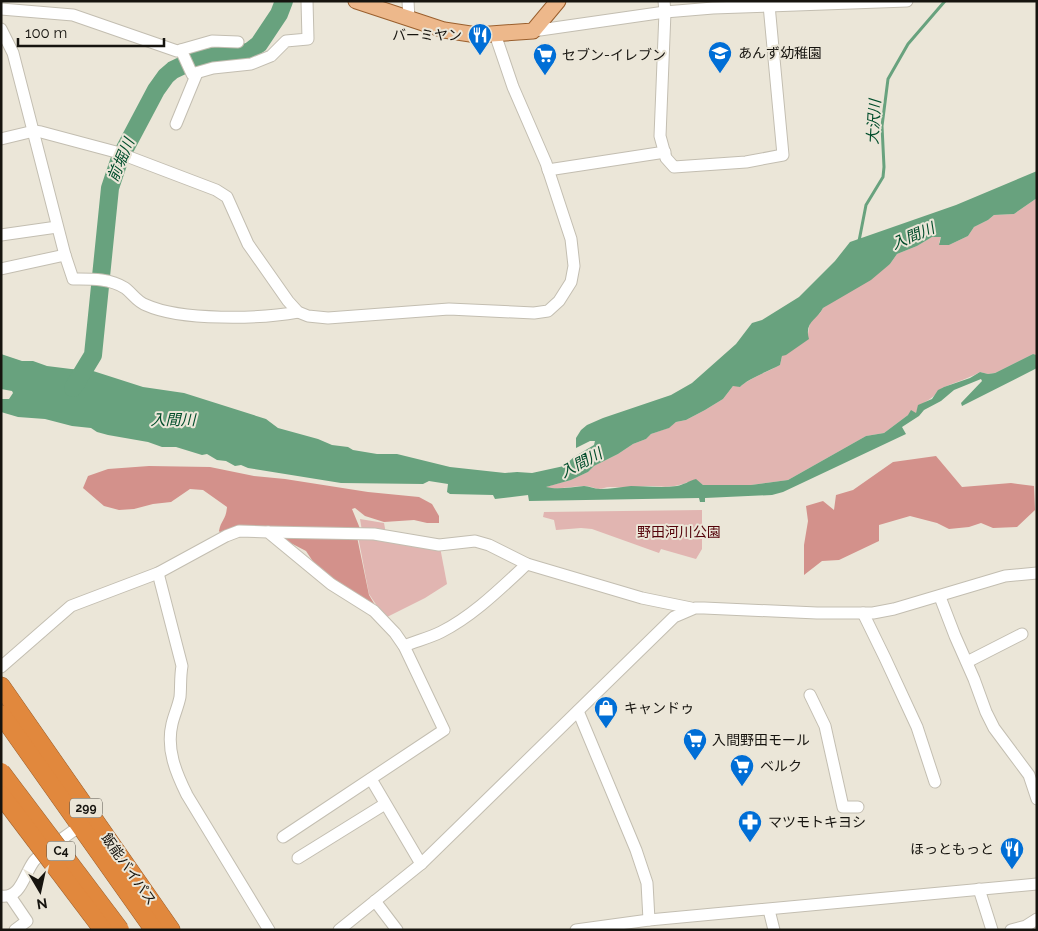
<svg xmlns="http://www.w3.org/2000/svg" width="1038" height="931" viewBox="0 0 1038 931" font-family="Raleway,'Noto Sans JP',sans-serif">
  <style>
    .green { fill: #e1b5b1 }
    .forest { fill: #d3918b }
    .water { fill: #68a27e }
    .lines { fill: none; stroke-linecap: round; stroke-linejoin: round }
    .stream { stroke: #68a27e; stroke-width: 3 }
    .river { stroke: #68a27e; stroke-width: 18 }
    .minor-casing { stroke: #c3beb1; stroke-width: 13 }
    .major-casing { stroke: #9a5f2d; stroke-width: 17 }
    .highway-casing { stroke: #9a5f2d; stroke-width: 19 }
    .minor { stroke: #fff; stroke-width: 11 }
    .major { stroke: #edb88b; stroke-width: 15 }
    .highway { stroke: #e1883d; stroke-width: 18 }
    .highway-bridge-casing { stroke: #9a5f2d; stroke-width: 19; stroke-linecap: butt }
    .highway-bridge { stroke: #e1883d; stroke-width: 18 }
    .labels { text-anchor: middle; stroke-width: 4; stroke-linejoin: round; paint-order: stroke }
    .shield { fill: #ebe6d8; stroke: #56534b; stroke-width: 1 }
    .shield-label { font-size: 12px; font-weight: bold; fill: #16140f }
    .poi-label { font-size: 14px; fill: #16140f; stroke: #ebe6d8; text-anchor: start }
    .park-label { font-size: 14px; fill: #54030a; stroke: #ebe6d8 }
    .street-label { font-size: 14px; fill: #16140f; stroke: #ebe6d8 }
    .water-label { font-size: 15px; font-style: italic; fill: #014d2b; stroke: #ebe6d8 }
  </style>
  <rect width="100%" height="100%" fill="#ebe6d8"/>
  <!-- green -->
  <g class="green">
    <path d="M1037,198V355L1033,354L995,373L988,374L980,372C968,379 955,382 942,388C937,391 935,396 930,399C924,403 918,405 916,413L908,415L884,433L866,436L788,480L751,485H703C694,477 688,483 679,485C669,488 657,486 648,486C635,487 623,488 610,487C606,487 602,489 598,489C595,488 591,487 587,486C573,485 558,491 545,487L571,480L588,472L594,466L618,454L633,444L646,439L651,434L668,428L676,422L686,420L705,410L723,399L733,386L736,385L740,387C748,379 769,371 780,365L782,356L808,334L810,322L820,313L823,308L890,264L897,254L917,246L932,237H941L939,243L949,245L968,236L974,227L988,220L994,215L1014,214Z"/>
    <path d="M702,510V549L696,559L661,549L659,553L592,529L581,528L556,530L554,520L543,517L544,512Z"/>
    <path d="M360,519L384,523L386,534L362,531Z"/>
    <path d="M358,536L440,547L447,584L425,598L385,618L369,594Z"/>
  </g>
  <!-- forest -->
  <g class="forest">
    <path d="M936,456L962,487L1011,483L1034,486L1035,510L1017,527L993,528L981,523L969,527L949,529L937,523L910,516L879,525V541L839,560L822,561L804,575V545L808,521L806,506L823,501L834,510L836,495L853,490L893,462Z"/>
    <path d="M149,466L210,467L254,476L285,479L368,492L419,497L432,504L439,516V523H427L414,520L384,522L365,516L355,508L352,509L361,531L356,532L369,595L381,615L370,616L352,595L314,563L306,551L258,526L241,537L225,539L219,531C221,520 226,520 227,507L203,490L190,489L171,502L153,504L134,509L119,510L104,506L83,488L88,476L108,469Z"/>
  </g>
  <!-- water -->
  <path class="water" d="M1037,171V198L1014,214L994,215L988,220L974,227L968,236L949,245H939L941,237H932L917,246L897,254L890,264L871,280L823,308C817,320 804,322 809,339L786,355L782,356L780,365C769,371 747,379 740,387L733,386L723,399L705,410L686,420L676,422L669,428L651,434L646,439L633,444L618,454L594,466L588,472L571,480L546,487C558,490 571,487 584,486C589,486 594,489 600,489C610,489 620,487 631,486C645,486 662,488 677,486C683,485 689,481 696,479L703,485H751L788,480L866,436L884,433L908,415L911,410L916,413L918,405L932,399L938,390L944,387L970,378L980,372L988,374L995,373L1033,354L1037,355V368L962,406L961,403L982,381L981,379L954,390L941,401L924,410L919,416L902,427L906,434L783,492L772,495L705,498V502H700L699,498L529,501L528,495L495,499L493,495L450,494L447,492L448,484L429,481L423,484L341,483L248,468L241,465L235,466L226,461L217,460L207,454L202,455L176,447H162L148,442L108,435L97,432L91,428L72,426L45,419L18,417L1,412V399H9L13,393L12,391L1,389V354L22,361H33L47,366L71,369L90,370L143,387L184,393L266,419L278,428L318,439L332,445L348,447L353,450L377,454H397L450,467L505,473L517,472L532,473L564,466L574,457L594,445L595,441H590L576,448V438L581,430L587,425L603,418L671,395L692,383L736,344L752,323L762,320L799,297L835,261L850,242L956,205Z"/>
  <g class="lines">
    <!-- stream -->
    <path class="stream" d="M859,241L866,205L883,177L884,167L882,126L888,79L908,44L945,1"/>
    <!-- river -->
    <path class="river" d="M73,388L93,355L110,188L120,158L156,90L166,76L173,70L194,60L215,56L238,55L250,51L259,44L279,14L284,1"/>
    <!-- minor casing -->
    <g class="minor-casing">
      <g id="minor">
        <path d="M408,1L409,19"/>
        <path d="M664,1L665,12L660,136L666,158L674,167L746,162L783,155L769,5"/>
        <path d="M1,9L73,15L177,51L212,41L238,42"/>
        <path d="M1,29L13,53L65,255L73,279C90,279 109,278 125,288C132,293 137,302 146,305C181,321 260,319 298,312"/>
        <path d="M533,31L665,12L713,8L907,1"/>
        <path d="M181,50L192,74L213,68L251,64L271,56L286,41L308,39L307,1"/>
        <path d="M176,124L197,73"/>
        <path d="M1,139L34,131L41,132L116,152L216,190L227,197L248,244L288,301L298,312L308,316L328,318L449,309L534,313L548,311L559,301L571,282L574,266L571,239L546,163L513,87L495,34"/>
        <path d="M548,170L665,152"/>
        <path d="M1,235L57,227"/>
        <path d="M1,269L65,255"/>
        <path d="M268,532L374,534L439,545L475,541L489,545L527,564L642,598L691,608"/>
        <path d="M158,573L182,666C180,677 181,687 180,697C178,707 174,715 172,724C166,749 176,773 187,795L269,930"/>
        <path d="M940,597L955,636L974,679L986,712L994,728L1029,775L1037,799"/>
        <path d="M863,613L885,658L917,727L935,782"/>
        <path d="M404,646C416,641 429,638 441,632C473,616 501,588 527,564"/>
        <path d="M967,662L1022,634"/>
        <path d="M1,667L71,606L158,573L226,536L239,531L268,532L331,584L374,611L395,633L404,646L444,730L283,837"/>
        <path d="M810,695L825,726L843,807H858"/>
        <path d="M578,711L636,850L647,883L649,920"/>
        <path d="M371,779L421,864"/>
        <path d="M298,858L385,804"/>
        <path d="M979,889L992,930"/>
        <path d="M1,896C21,899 24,874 34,861C41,852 70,834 81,825"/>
        <path d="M10,896L27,921L15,930"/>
        <path d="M375,901L397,930"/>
        <path d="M769,910L774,930"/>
        <path d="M339,930L421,864L674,617L695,608H704L817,613H873L894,609L1005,576L1037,573"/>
        <path d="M576,930L649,920L1037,884"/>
        <path d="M1011,930L1026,926L1037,919"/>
      </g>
    </g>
    <!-- major casing -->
    <g class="major-casing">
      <path id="major" d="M356,1L444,30L477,35L533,31L558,1"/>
    </g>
    <!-- highway casing -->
    <g class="highway-casing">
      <g id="highway">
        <path d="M1,686L171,930"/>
        <path d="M1,714L154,930"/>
      </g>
    </g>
    <!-- minor -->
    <use href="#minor" class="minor"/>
    <!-- major -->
    <use href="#major" class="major"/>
    <!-- highway -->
    <use href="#highway" class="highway"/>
    <!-- highway-bridge casing -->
    <g class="highway-bridge-casing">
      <g id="highway-bridge">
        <path d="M1,772L120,930"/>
        <path d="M1,795L103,930"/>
      </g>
    </g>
    <!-- highway-bridge -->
    <use href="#highway-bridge" class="highway-bridge"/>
  </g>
  <!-- icons -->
  <defs>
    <g id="restaurant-pin" transform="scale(1.25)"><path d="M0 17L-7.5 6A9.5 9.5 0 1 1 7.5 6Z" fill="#006ed6" stroke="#ebe6d8"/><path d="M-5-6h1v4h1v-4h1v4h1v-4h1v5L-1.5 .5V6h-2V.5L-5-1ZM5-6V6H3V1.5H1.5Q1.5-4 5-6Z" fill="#fff"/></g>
    <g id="school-pin" transform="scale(1.25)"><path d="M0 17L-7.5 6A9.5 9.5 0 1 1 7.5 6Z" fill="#006ed6" stroke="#ebe6d8"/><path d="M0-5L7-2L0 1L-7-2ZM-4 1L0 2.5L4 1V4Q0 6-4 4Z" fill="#fff"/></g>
    <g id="supermarket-pin" transform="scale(1.25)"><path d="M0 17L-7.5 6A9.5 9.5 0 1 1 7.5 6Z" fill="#006ed6" stroke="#ebe6d8"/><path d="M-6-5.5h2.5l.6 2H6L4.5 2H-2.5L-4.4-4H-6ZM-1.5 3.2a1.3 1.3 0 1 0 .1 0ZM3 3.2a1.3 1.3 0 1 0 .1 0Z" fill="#fff"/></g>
    <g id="shop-pin" transform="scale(1.25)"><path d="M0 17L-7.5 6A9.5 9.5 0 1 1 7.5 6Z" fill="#006ed6" stroke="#ebe6d8"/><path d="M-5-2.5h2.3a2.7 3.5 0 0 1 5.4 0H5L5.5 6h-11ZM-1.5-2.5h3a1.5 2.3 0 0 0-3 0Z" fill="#fff"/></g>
    <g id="pharmacy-pin" transform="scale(1.25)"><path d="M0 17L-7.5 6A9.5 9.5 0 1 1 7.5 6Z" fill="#006ed6" stroke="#ebe6d8"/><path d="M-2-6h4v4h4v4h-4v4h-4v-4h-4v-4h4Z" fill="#fff"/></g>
  </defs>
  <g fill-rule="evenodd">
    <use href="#restaurant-pin" x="480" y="35"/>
    <use href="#school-pin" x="720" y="53"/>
    <use href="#supermarket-pin" x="545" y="55"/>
    <use href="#shop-pin" x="606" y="708"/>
    <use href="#supermarket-pin" x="695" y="740"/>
    <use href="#supermarket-pin" x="742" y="766"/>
    <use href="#pharmacy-pin" x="750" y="822"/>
    <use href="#restaurant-pin" x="1012" y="849"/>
  </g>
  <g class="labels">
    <!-- shield labels -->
    <g class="shield">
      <rect x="70" y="798.5" width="32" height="19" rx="4"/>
      <rect x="47" y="841.5" width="28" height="19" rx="4"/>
    </g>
    <g class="shield-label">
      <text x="86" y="812">299</text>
      <text x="61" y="855">C4</text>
    </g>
    <!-- poi labels -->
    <g class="poi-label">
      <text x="462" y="40" text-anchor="end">バーミヤン</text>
      <text x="738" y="58">あんず幼稚園</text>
      <text x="562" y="60">セブン-イレブン</text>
      <text x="624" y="713">キャンドゥ</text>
      <text x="712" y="745">入間野田モール</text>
      <text x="760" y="771">ベルク</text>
      <text x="768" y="827">マツモトキヨシ</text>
      <text x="994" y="854" text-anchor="end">ほっともっと</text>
    </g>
    <!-- park labels -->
    <g class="park-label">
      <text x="679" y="537">野田河川公園</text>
    </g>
    <!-- street labels -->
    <g class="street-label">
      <text transform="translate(129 869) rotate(55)" y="5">飯能バイパス</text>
    </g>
    <!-- water labels -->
    <g class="water-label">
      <text transform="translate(874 122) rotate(-87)" y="5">大沢川</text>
      <text transform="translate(121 160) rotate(-67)" y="5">前堀川</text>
      <text transform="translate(913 236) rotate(-23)" y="5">入間川</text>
      <text x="173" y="425">入間川</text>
      <text transform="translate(581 463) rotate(-28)" y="5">入間川</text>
    </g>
  </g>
  <!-- border -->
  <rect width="1038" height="931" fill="none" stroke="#16140f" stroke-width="5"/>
  <!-- north arrow -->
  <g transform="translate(40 891) rotate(171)" stroke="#ebe6d8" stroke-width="4" paint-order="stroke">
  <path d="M0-4L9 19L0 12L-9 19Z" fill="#16140f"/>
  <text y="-8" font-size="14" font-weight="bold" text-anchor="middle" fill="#16140f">N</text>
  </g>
  <!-- scale -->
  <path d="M18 38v8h146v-8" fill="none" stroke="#16140f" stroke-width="2.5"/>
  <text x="25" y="38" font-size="15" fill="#16140f" stroke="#ebe6d8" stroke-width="4" paint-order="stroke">100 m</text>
</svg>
